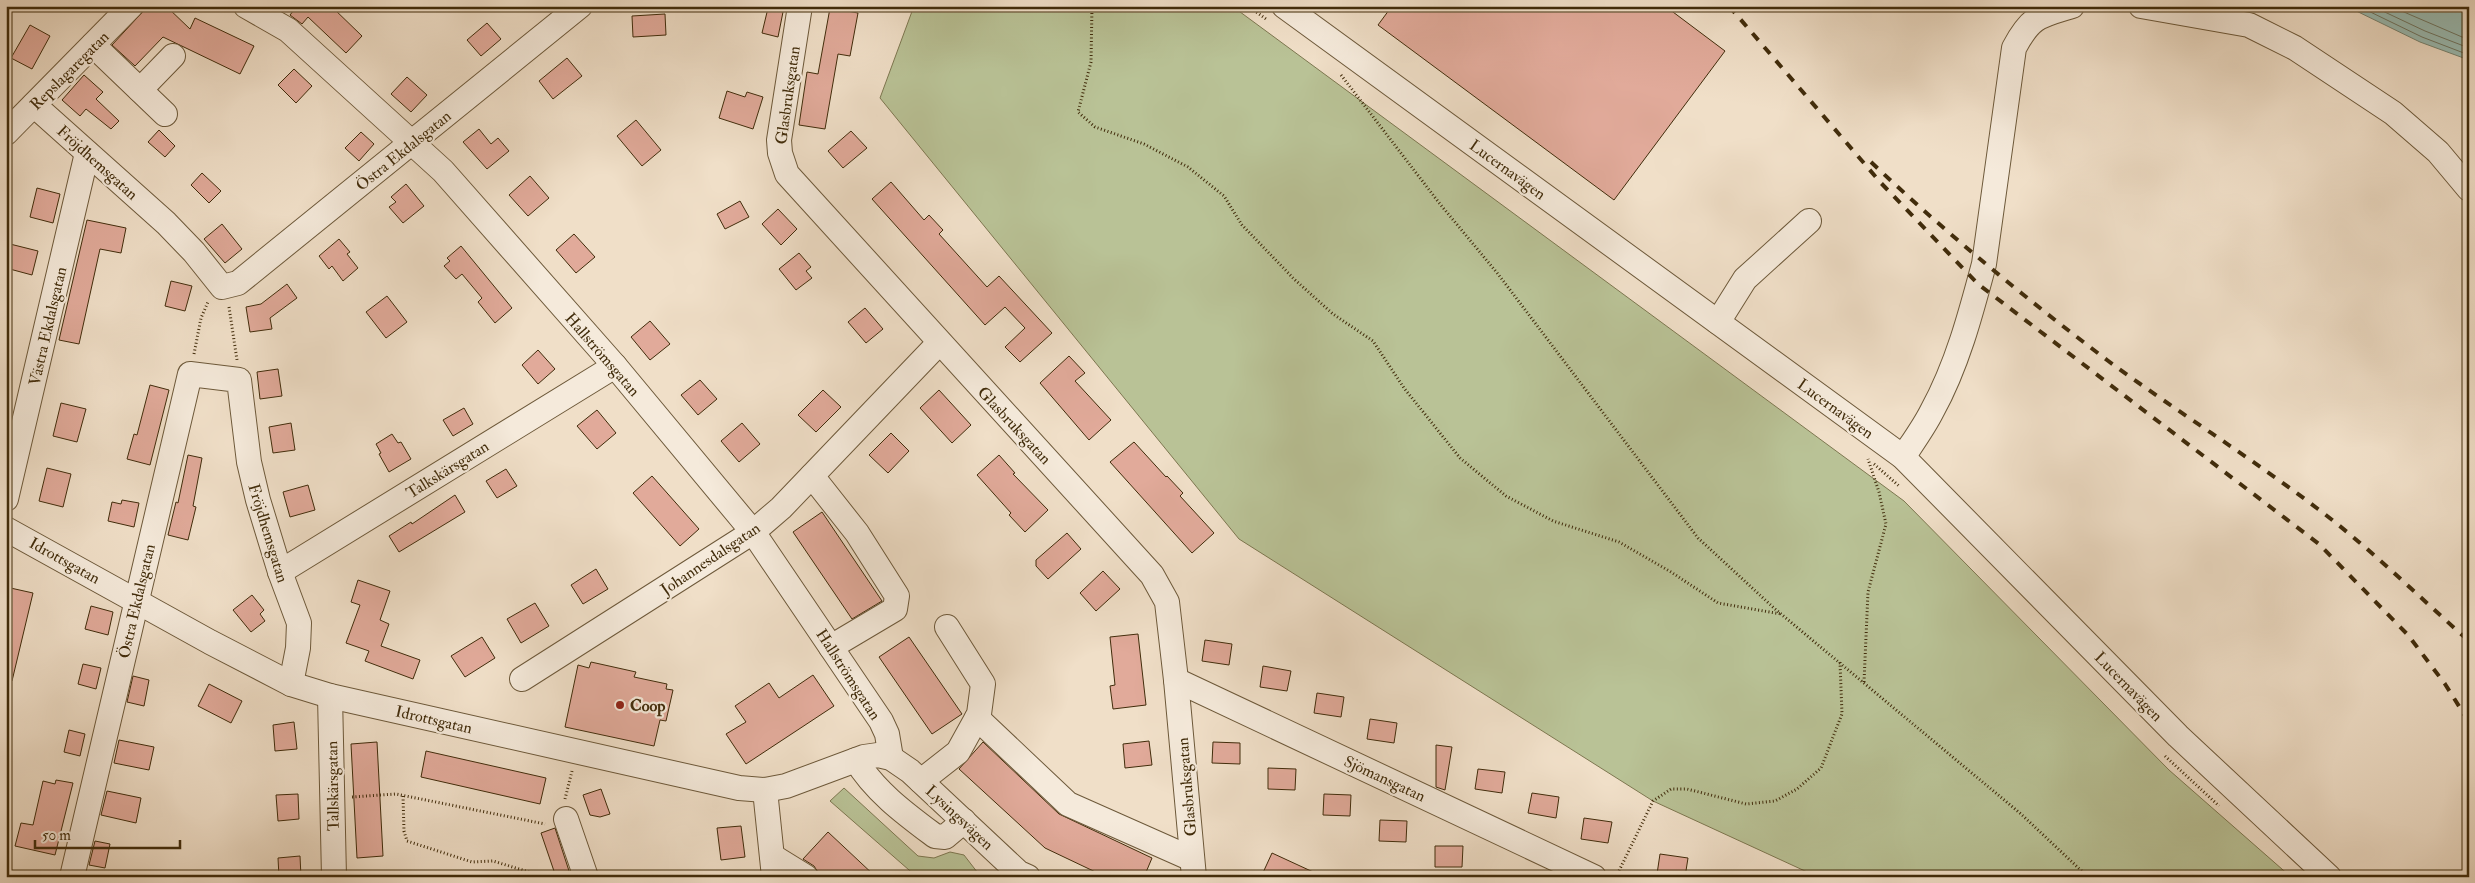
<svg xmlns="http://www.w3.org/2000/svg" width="2475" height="883" viewBox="0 0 2475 883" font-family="'IM FELL Double Pica',serif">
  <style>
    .green { fill: #b9c296; stroke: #7d7750 }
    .water { fill: #9abdb5; stroke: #768371 }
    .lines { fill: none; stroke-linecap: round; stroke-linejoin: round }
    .shore { stroke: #6e7460; stroke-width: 1 }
    .building { fill: #e1aa9a; stroke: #412c0b }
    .minor-casing { stroke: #6d593a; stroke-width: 26 }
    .path { stroke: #412c0b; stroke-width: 3; stroke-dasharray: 1 2.5; stroke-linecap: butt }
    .minor { stroke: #f5eadb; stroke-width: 24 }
    .rail { stroke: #412c0b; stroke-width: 4; stroke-dasharray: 9 9; stroke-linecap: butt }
    .poi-dot { fill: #8f2418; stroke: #f5eadb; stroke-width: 2 }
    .labels { text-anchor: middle; stroke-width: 4.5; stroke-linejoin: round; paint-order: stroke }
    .street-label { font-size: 16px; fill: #412c0b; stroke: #f5eadb }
    .poi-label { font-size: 16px; font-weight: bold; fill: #412c0b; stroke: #f5eadb; text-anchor: start }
  </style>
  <rect width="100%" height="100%" fill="#f0dfc8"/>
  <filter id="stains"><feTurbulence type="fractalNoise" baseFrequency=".004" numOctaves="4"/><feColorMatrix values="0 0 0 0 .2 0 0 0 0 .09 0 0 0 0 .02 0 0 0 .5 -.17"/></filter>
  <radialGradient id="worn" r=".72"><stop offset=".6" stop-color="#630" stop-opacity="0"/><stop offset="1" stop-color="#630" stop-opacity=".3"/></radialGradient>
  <!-- green -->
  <g class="green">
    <path d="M914,6H1232L1904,501L2169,770L2291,877H1818L1653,801L1239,539L880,98Z"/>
    <path d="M844,788L918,856L934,858L950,852L964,855L981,877H917L830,801Z"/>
  </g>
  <!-- water -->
  <path class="water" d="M2346,6H2469V60L2420,42Z"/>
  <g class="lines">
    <!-- shore -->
    <g class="shore">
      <path d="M2358,6L2422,37L2469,55"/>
      <path d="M2372,6L2425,31L2469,48"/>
      <path d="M2390,6L2469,40"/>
    </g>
  </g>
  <!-- building -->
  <g class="building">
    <path d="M148,6H166L190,29L195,18L254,46L240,74L163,37L135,66L112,45Z"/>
    <path d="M297,6H331L362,36L346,53L308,17L302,24L290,15Z"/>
    <path d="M1392,6H1665L1725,51L1614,200L1378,25Z"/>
    <path d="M768,8L783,12L778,37L762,33Z"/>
    <path d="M830,8L858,13L850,56L838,54L825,129L799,125L807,72L818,74Z"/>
    <path d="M665,14L666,35L633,37L632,16Z"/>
    <path d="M487,23L501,39L481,56L467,40Z"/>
    <path d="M30,25L50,36L32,69L11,58Z"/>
    <path d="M567,58L582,76L553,99L539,81Z"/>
    <path d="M294,69L312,86L296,103L278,85Z"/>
    <path d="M84,75L103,92L96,99L119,121L111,129L86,109L80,116L62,100Z"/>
    <path d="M407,77L427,95L411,112L391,94Z"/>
    <path d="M727,91L745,97L747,92L763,97L753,129L719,118Z"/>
    <path d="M636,120L661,150L642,166L617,136Z"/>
    <path d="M479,129L491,144L498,138L509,151L487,169L463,142Z"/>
    <path d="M159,130L175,146L165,157L148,142Z"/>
    <path d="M851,131L867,148L843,168L828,151Z"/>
    <path d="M361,132L374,144L359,161L345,148Z"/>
    <path d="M202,173L221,191L209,203L191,185Z"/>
    <path d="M530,176L549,198L528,216L509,195Z"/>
    <path d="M891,182L924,220L929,215L943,230L939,234L987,287L999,276L1052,333L1020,362L1005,347L1025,328L1005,307L985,325L872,199Z"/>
    <path d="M406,184L424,206L403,223L389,207L396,202L391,197Z"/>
    <path d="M37,188L60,194L53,223L30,217Z"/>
    <path d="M740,201L749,217L725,229L717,214Z"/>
    <path d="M778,209L797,229L781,245L762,224Z"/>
    <path d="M87,220L126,228L121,253L100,249L79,344L59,340Z"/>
    <path d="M222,224L242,249L225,263L204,239Z"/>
    <path d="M574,234L595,257L576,273L556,250Z"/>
    <path d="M339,239L350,252L347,254L358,268L343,281L332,266L329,269L319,256Z"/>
    <path d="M6,243L38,251L32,275L6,268Z"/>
    <path d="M461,246L512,308L495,323L478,302L482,298L462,274L456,279L444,266L450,261L447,258Z"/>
    <path d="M799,253L811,267L806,271L812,278L796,290L779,269Z"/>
    <path d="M171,281L192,286L185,311L165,306Z"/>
    <path d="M287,284L297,298L270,318L272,329L250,332L246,307L261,304Z"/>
    <path d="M387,296L407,322L386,338L366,312Z"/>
    <path d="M865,308L883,329L866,343L848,322Z"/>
    <path d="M650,321L670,344L650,360L631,337Z"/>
    <path d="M538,350L555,369L538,384L522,365Z"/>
    <path d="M1069,356L1085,373L1075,381L1111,420L1089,440L1040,383Z"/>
    <path d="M278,369L282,396L260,399L257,372Z"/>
    <path d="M700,380L717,399L698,415L681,395Z"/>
    <path d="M150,385L169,390L150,465L127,459L134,434L137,435Z"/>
    <path d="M823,390L841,407L816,432L798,415Z"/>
    <path d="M939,390L971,425L952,443L920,408Z"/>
    <path d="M61,403L86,409L77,442L53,436Z"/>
    <path d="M464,408L473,424L453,436L443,420Z"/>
    <path d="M597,410L616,433L597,449L577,426Z"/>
    <path d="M291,423L295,450L273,453L269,427Z"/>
    <path d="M742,423L760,444L739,462L721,441Z"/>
    <path d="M891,433L909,451L888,473L869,455Z"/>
    <path d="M392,434L398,443L401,442L411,459L389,472L379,454L381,453L376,444Z"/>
    <path d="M1134,442L1166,477L1167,476L1183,493L1180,496L1214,533L1192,553L1110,462Z"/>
    <path d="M188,455L202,458L193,506L196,507L188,540L168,535L176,502L178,503Z"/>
    <path d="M999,455L1015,473L1013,474L1048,510L1025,532L1009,515L1011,513L977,475Z"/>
    <path d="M47,468L71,474L63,507L39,501Z"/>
    <path d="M506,469L517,486L497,498L486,481Z"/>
    <path d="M652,476L699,529L680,546L633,493Z"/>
    <path d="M308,485L315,510L290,517L283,492Z"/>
    <path d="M455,495L465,512L399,552L389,536L411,522L412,524Z"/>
    <path d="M122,500L139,503L134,527L108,521L112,502L121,504Z"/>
    <path d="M822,512L882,601L852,619L793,532Z"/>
    <path d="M1067,533L1081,549L1048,579L1036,566V560Z"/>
    <path d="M596,569L608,589L583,604L571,585Z"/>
    <path d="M1103,571L1120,589L1096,611L1080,593Z"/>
    <path d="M358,580L390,591L380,620L389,624L381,646L420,660L413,679L365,661L369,651L346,643L360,605L351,602Z"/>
    <path d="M6,587L33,593L12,681L6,680Z"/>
    <path d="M252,595L264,610L260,614L265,621L251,632L233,610Z"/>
    <path d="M535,603L549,626L521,643L507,619Z"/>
    <path d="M91,606L113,612L108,635L85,629Z"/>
    <path d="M1138,634L1146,705L1113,709L1110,686L1115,685L1110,637Z"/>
    <path d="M482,637L495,658L465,677L451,656Z"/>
    <path d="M909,637L962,714L932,734L879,657Z"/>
    <path d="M1205,640L1232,644L1229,665L1202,661Z"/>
    <path d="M591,662L636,672L634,677L667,684L666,689L673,690L666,721L660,720L654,746L565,727L578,665L589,668Z"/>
    <path d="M83,664L101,668L96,689L78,684Z"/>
    <path d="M1263,666L1291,671L1287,691L1260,687Z"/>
    <path d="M813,675L834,706L746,764L726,734L746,722L735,706L769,683L779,698Z"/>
    <path d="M133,676L149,680L144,706L127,702Z"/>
    <path d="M209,684L242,701L231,723L198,706Z"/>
    <path d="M1317,693L1344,697L1341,717L1314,713Z"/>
    <path d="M1370,719L1397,723L1394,743L1367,739Z"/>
    <path d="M294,722L297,749L275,751L273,725Z"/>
    <path d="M69,730L85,734L80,756L64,752Z"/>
    <path d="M119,740L154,747L149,770L114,763Z"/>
    <path d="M1149,741L1152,765L1125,768L1123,744Z"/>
    <path d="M377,742L383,856L357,858L351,744Z"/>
    <path d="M983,742L1059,814L1152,858L1144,877H1106L1045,848L959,769Z"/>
    <path d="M1213,742L1240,743V764L1212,763Z"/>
    <path d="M1436,745L1452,747L1445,790L1436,787Z"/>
    <path d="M426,751L546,778L540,804L421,777Z"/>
    <path d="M1268,768L1296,769L1295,790L1268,789Z"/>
    <path d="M1478,769L1505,772L1502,793L1475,789Z"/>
    <path d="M56,780L73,783L55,855L15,846L21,823L33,825L43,781L55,784Z"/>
    <path d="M601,789L610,814L600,817L590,815L583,795Z"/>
    <path d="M107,791L141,798L136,823L101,815Z"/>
    <path d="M1532,793L1559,797L1556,818L1528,813Z"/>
    <path d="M298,794L299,819L278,821L276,795Z"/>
    <path d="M1324,794L1351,795L1350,816L1323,815Z"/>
    <path d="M1584,818L1612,822L1608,843L1581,839Z"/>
    <path d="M1380,820L1407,821L1406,842L1379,841Z"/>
    <path d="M741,826L745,857L721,860L717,828Z"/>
    <path d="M555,828L571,877H556L541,833Z"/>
    <path d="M828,832L876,877H821L814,866L803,859Z"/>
    <path d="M95,841L110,844L105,868L89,865Z"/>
    <path d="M1435,846H1463L1462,867H1435Z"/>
    <path d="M1272,853L1324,877H1261Z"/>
    <path d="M1660,854L1688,858L1685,877L1657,874Z"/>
    <path d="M300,856L301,877H279L278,858Z"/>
  </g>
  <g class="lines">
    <!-- minor casing -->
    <g class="minor-casing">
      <g id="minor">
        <path d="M246,6L288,30L443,171L615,366L753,532L881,721L887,734L891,758"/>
        <path d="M800,6L779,140L780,153L787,174L1152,575L1167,602L1176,680L1194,877"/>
        <path d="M1284,6L1903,457L2178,736L2329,877"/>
        <path d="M2141,6L2249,25L2295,48L2393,113L2438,152L2469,189"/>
        <path d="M93,45L165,114"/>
        <path d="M140,90L173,56"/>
        <path d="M34,105L166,223L194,252L222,287L238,283L580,6"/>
        <path d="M6,133L131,6"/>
        <path d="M1718,322L1745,279L1809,221"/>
        <path d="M1903,457C1913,442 1924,427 1932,411C1957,366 1971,313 1984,264L2014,48C2031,16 2039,16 2072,6"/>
        <path d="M812,476L857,533L897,596L895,609L831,647"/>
        <path d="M6,499L87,153"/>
        <path d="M6,529L210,642L291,684L330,696L739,788L765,790L786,786L864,757L878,755L891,758L910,771L1019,873L1028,877"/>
        <path d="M280,572L615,366"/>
        <path d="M522,679L753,532L781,508L939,343"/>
        <path d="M1176,680L1594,877"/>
        <path d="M330,696L334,877"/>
        <path d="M977,718L1068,804L1192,859"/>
        <path d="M856,760C874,791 907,815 935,836L945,837L964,821"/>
        <path d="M921,781L958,752L979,714L983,684L947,627"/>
        <path d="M765,790L774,877"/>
        <path d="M566,819L586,877"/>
        <path d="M772,856L806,877"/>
        <path d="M72,877L190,374L239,380L249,462L258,500L280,572L299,623L298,648L291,684"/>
      </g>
    </g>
    <!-- path -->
    <g class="path">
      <path d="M1092,6L1091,62L1078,112L1095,127L1144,144L1188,167L1224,196L1242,225L1294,279L1333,314L1373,341L1404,388L1460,458L1506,496L1553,521L1619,542L1671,572L1718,603L1781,614"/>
      <path d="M1248,6L1266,19"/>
      <path d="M1341,75L1440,204L1498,274L1698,538L1775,609L2021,814L2088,877"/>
      <path d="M229,307L237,360"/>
      <path d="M194,354L201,318L208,302"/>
      <path d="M1874,464L1899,486"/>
      <path d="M1864,682L1868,592L1886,524L1879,492L1868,459"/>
      <path d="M2165,756L2219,806"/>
      <path d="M403,796L404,831L407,841L472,862L493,861L545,877"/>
      <path d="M352,797L396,794L545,824"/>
      <path d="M565,799L572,771"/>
      <path d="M1616,877L1653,801L1671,789H1687L1746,804L1775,801L1797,789L1821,768L1842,714L1840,662"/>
    </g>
    <!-- minor -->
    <use href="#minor" class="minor"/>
    <!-- rail -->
    <g class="rail">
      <path d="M1729,6L1881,183L1978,284L2319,544L2408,635L2445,684L2469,722"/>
      <path d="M1871,162C1946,233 2025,298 2107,360C2176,411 2250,457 2318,509C2371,549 2419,597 2469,641"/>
    </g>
  </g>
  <!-- markers -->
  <circle class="poi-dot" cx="620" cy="705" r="5"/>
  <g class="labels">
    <!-- street labels -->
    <g class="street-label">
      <text transform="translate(69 70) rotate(-45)" y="6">Repslagaregatan</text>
      <text transform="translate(787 95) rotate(-82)" y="6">Glasbruksgatan</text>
      <text transform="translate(403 150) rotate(-39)" y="6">Östra Ekdalsgatan</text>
      <text transform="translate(98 162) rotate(42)" y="6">Fröjdhemsgatan</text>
      <text transform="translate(1508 169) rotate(36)" y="6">Lucernavägen</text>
      <text transform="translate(47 326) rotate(-77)" y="6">Västra Ekdalsgatan</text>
      <text transform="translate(603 354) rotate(49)" y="6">Hallströmsgatan</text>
      <text transform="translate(1836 408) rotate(36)" y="6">Lucernavägen</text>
      <text transform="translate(1015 425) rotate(47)" y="6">Glasbruksgatan</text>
      <text transform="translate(447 469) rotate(-32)" y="6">Talkskärsgatan</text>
      <text transform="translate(269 533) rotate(73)" y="6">Fröjdhemsgatan</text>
      <text transform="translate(710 558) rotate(-34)" y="6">Johannesdalsgatan</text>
      <text transform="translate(65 560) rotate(29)" y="6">Idrottsgatan</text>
      <text transform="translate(136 601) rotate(-77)" y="6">Östra Ekdalsgatan</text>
      <text transform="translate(849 674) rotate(57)" y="6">Hallströmsgatan</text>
      <text transform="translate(2129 686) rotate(46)" y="6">Lucernavägen</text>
      <text transform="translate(434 719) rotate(13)" y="6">Idrottsgatan</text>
      <text transform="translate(1385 778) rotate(25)" y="6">Sjömansgatan</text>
      <text transform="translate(332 786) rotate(-91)" y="6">Tallskärsgatan</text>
      <text transform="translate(1186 787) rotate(-95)" y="6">Glasbruksgatan</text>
      <text transform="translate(960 817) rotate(43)" y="6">Lysingsvägen</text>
    </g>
    <!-- poi labels -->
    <g class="poi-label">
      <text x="630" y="711">Coop</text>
    </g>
  </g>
  <!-- margin -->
  <rect width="2475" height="883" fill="none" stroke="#f0dfc8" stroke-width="25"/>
  <rect x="8" y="8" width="2460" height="868" fill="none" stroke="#412c0b" stroke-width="2.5"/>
  <rect x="12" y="12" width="2450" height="858" fill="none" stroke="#412c0b"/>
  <!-- scale -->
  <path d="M35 840v8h145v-8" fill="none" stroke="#412c0b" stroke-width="2.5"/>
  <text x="42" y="840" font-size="15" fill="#412c0b" stroke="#f5eadb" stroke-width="4" paint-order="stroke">50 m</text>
  <rect width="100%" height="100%" filter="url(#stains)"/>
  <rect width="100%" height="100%" fill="url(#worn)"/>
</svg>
